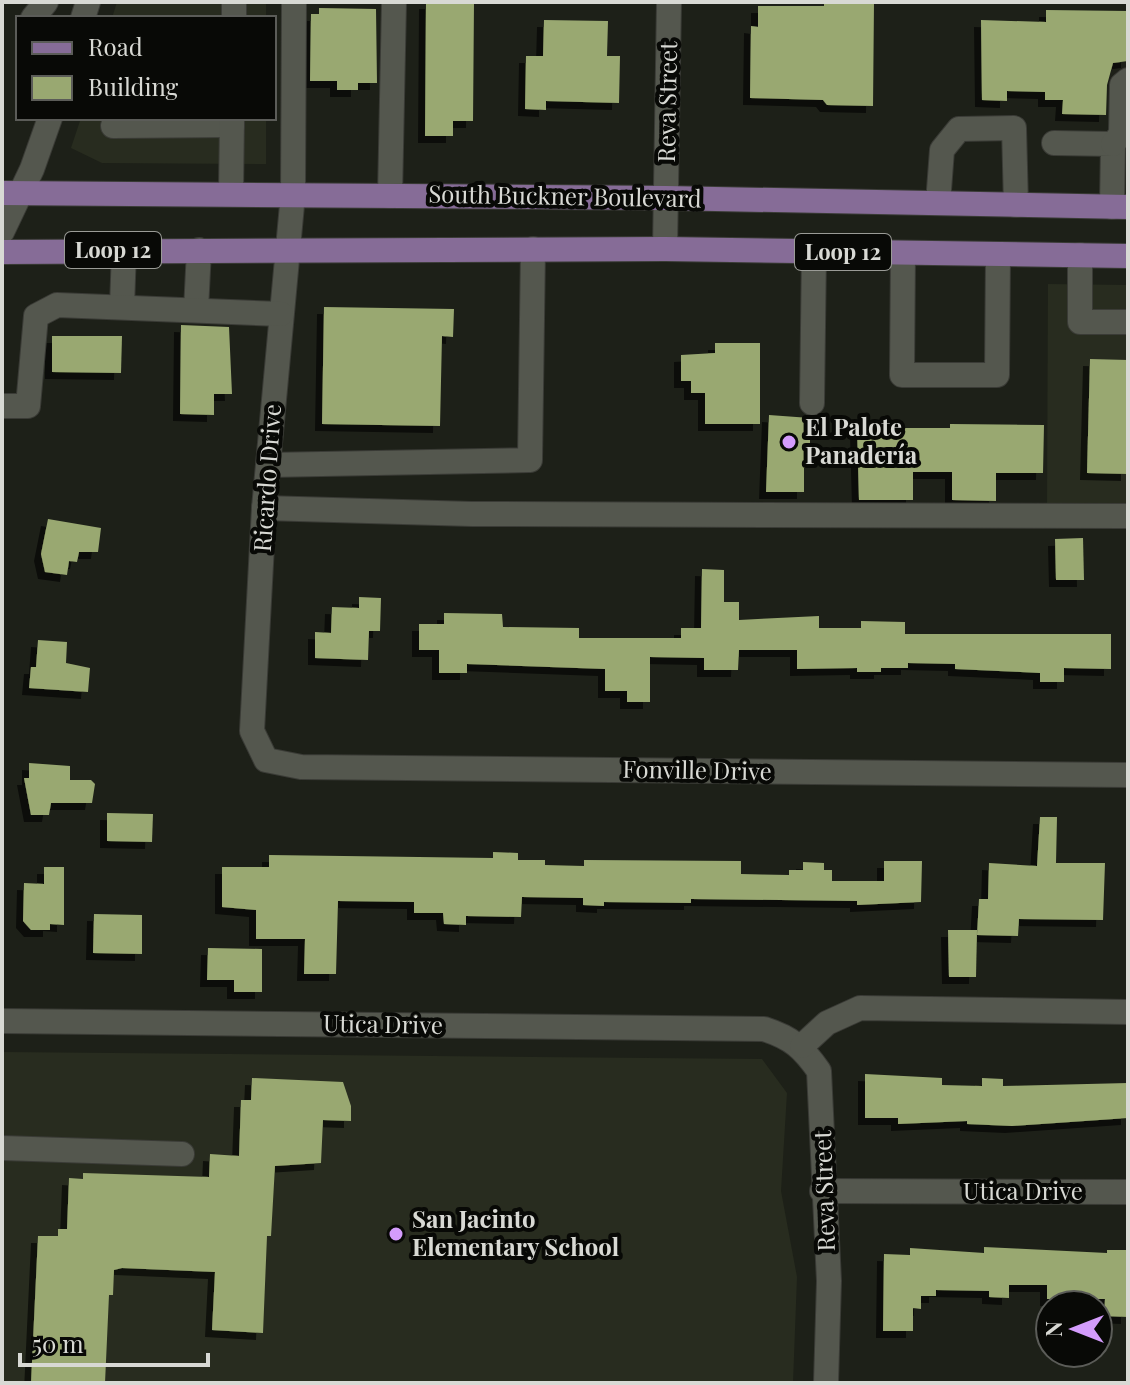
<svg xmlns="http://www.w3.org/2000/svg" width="1130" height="1385" viewBox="0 0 1130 1385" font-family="'Playfair Display',serif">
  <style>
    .built { fill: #282c1f }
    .building { fill: #99a871; filter: url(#shadow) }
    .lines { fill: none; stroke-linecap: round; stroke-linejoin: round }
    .minor-casing { stroke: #3a3b36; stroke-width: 26 }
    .major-casing { stroke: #3a3b36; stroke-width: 26 }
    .minor { stroke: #54574e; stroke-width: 24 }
    .major { stroke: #866c97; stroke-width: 24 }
    .poi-dot { fill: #d49cfc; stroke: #080906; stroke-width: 3 }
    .labels { text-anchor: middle; stroke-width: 8; stroke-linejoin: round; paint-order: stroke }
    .shield { fill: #080906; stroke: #9a9b96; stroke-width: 2 }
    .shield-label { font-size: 22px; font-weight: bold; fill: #d8d9d4 }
    .street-label { font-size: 24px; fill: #d8d9d4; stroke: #080906 }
    .poi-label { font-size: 24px; font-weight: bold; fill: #d8d9d4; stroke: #080906; text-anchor: start }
  </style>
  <defs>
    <filter id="shadow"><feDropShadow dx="-7" dy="7" stdDeviation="0" flood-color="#0009"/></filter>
  </defs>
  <rect width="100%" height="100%" fill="#1d2018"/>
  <!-- built -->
  <g class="built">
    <path d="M117,2H266V18H112Z"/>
    <path d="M81,118H266V164L102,163L71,148Z"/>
    <path d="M1048,284L1128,285V515H1047Z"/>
    <path d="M2,1052L762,1059L787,1093L781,1191L797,1277L793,1383H2Z"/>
  </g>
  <!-- building -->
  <g class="building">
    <path d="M426,2H474L473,121H453V136H425Z"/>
    <path d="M824,2H874L873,106L827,105L823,100L750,98L751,26L758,27V6H824Z"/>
    <path d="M319,8L376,9L377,83H358V90H337V81H310L311,14H319Z"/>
    <path d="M1046,10L1128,11V61L1113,63L1107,85L1106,115L1062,114L1063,100H1045V92L1007,91V101L982,100L981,20L1046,22Z"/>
    <path d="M544,20L608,21L607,56H620L619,103L546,101V110L525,109L526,56H543Z"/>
    <path d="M324,307L454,309L453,337L442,336L440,426L322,424Z"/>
    <path d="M181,325L229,327L232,394H214V415L180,414Z"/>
    <path d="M52,336H122L121,373L52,372Z"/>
    <path d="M715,343H760V424H705V393H691V381H681V355L715,353Z"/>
    <path d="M1090,359L1128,360V474L1087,473Z"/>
    <path d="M769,415L810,418V468H804V492H766Z"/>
    <path d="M950,424L1044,425L1043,473H996V501L952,500V472H913V500H859L857,428H950Z"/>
    <path d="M48,519L101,528L98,552H79L77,562L69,561L67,575L45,572L41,554Z"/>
    <path d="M1083,538L1084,580H1056L1055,539Z"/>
    <path d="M702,569L724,570V602H739V620L819,616V628H861V621L905,622V634H1111V669L1064,668V682H1040V673L955,669V664L908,663V668H881V672H857V668L797,669V650H739L738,670H704V658L650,657V702H627V691H605V669L467,664V673H439V650H419V624H444V613L502,614L503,627L579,628V638H681V628H701Z"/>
    <path d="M359,597L381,598L380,631H369L368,660L315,658V632L331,633L332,607L359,608Z"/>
    <path d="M38,640L67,642L66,663L90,668L88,692L29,688L31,667H36Z"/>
    <path d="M29,763L70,766V780H91L95,784L92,803H51L49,815H31L24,778H29Z"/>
    <path d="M107,813L153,814L152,842L107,841Z"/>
    <path d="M1040,817H1057L1056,863H1105L1103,920L1019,919L1018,936L977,935L979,899H988L989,863L1037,866Z"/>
    <path d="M493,852L518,853V860H545V865L584,866V860L741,861V874L789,875V870H803V862L824,863V870H832V881H884V861H922L921,902L857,905V901L691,899V903L604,902V906L583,905V898L522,897L521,917L466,916V925L444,924L443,913H414V902L338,901L336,974H304L305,939H256V910L222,907V867H269V855L493,858Z"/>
    <path d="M44,867H64V925L50,924V930H31L23,921L24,883L44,884Z"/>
    <path d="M94,914L142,915V954L93,953Z"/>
    <path d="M948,930H977L976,977H949Z"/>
    <path d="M208,948L262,949V992H234V980H207Z"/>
    <path d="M865,1074L942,1078V1085L982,1086V1078L1003,1079V1086L1128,1083V1118L1012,1126L967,1124V1121L898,1124V1118H865Z"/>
    <path d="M252,1078L343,1082L351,1106V1121L323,1120L321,1163L275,1166L271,1236H267L263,1333L212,1330L215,1272L122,1268L114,1270L113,1295H109L105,1383H31L38,1236H58V1229H67L69,1178L83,1179V1173L209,1177L210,1154L239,1156L241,1100H251Z"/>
    <path d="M984,1247L1107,1253V1250H1128V1317L1104,1316L1105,1299H1047V1285H1009V1298L989,1297V1291L936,1290V1296H921V1309L913,1308V1331H883L884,1254L910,1255V1248L984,1253Z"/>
  </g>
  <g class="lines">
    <!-- minor casing -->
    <g class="minor-casing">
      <g id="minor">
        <path d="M294,2L293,194L264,508L252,731L266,760L301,767L1128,775"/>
        <path d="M33,18L46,2"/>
        <path d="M83,18L88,2"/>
        <path d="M234,18V2"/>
        <path d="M113,126L232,125"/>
        <path d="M1054,143L1113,144L1112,207"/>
        <path d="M1113,144L1121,134L1122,85L1128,80"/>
        <path d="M231,194L232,118"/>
        <path d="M390,196L394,2"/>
        <path d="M938,203L942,150L959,129L1014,128L1016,205"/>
        <path d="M2,232L32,169L50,118"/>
        <path d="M665,249L669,2"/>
        <path d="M903,253L902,375H997L998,254"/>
        <path d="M1080,255V322H1128"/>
        <path d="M122,307L124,250"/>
        <path d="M196,310L199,250"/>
        <path d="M812,403L814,252"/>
        <path d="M2,406H28L36,316L57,305L281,314"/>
        <path d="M268,465L530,460L533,249"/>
        <path d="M264,508L472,514L1128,516"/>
        <path d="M2,1021L764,1029C792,1038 803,1048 819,1071L829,1281L826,1383"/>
        <path d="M802,1046L827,1023L860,1008L1128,1012"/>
        <path d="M2,1148L182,1154"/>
        <path d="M822,1191L1128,1192"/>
      </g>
    </g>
    <!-- major casing -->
    <g class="major-casing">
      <g id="major">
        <path d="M2,193L666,198L1128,207"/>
        <path d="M2,252L665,249L1128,256"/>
      </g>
    </g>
    <!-- minor -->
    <use href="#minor" class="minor"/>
    <!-- major -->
    <use href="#major" class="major"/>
  </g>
  <!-- markers -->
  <g class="poi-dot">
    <circle cx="789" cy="442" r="8"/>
    <circle cx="396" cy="1234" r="8"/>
  </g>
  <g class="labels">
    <!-- shield labels -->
    <g class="shield">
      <rect x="65" y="232" width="96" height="36" rx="6"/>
      <rect x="795" y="234" width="96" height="36" rx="6"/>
    </g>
    <g class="shield-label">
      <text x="113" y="258">Loop 12</text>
      <text x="843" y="260">Loop 12</text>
    </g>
    <!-- street labels -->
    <g class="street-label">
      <text transform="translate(668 102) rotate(-89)" y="8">Reva Street</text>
      <text transform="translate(565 197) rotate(1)" y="8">South Buckner Boulevard</text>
      <text transform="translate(268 478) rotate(-86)" y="8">Ricardo Drive</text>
      <text transform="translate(697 771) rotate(1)" y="8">Fonville Drive</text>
      <text transform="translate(383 1025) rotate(1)" y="8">Utica Drive</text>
      <text transform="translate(825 1191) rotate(-92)" y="8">Reva Street</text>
      <text x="1023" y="1200">Utica Drive</text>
    </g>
    <!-- poi labels -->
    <g class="poi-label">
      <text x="805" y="436">El Palote<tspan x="805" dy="28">Panadería</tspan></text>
      <text x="412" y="1228">San Jacinto<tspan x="412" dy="28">Elementary School</tspan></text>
    </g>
  </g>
  <!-- border -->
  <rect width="1130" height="1385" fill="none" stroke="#d8d9d4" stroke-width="8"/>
  <!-- legend -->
  <rect x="16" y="16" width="260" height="104" fill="#080906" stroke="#5b5c58" stroke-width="2"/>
  <rect x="32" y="42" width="40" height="12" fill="#866c97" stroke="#5b5c58" stroke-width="2"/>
  <text x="88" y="56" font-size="24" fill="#d8d9d4">Road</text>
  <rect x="32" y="76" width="40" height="24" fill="#99a871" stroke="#5b5c58" stroke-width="2"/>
  <text x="88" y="96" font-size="24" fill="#d8d9d4">Building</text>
  <!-- north arrow -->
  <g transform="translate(1074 1329) rotate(270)"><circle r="38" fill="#080906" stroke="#5b5c58" stroke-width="2"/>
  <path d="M0-6L14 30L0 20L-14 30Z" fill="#d49cfc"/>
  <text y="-12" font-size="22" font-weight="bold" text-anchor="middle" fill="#d8d9d4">N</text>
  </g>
  <!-- scale -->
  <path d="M20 1353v12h188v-12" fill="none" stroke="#d8d9d4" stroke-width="4"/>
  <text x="32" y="1353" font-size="24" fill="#d8d9d4" stroke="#080906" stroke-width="6" paint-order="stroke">50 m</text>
</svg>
